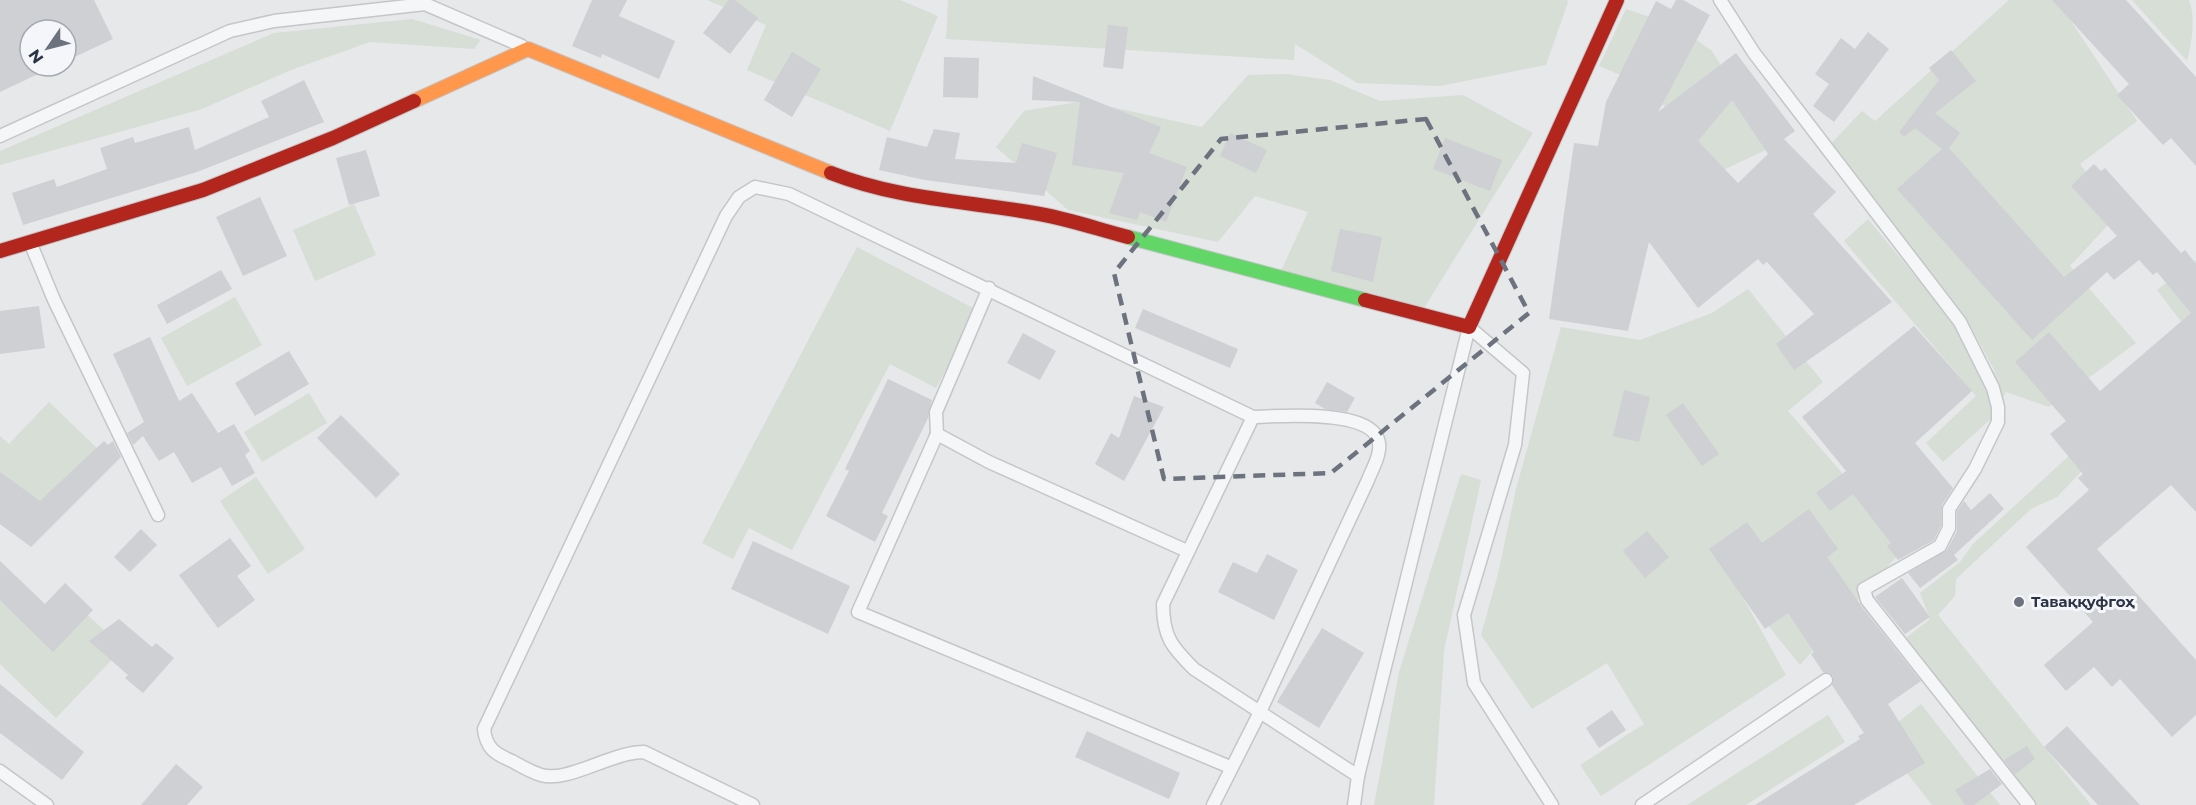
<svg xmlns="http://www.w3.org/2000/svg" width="2196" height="805" viewBox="0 0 2196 805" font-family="Montserrat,sans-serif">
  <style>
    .green { fill: #d6ded6 }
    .building { fill: #ced0d3; fill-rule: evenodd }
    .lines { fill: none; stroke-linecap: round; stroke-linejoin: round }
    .lane-casing { stroke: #c4c6c8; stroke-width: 15 }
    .fast-casing { stroke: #c4c6c8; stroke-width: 16 }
    .slow-casing { stroke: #c4c6c8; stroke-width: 16 }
    .jam-casing { stroke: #c4c6c8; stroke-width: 16 }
    .lane { stroke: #f5f6f7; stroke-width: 12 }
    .fast { stroke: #63d668; stroke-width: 14 }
    .slow { stroke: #ff974d; stroke-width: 14 }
    .jam { stroke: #b3261e; stroke-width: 14 }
    .marked { fill: none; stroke: #6c737f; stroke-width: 4.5; stroke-dasharray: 12 8; stroke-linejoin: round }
    .poi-dot { fill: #6c737f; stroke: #f4f6f9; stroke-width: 2 }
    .labels { text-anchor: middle; stroke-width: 6; stroke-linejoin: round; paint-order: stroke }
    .poi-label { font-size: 15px; font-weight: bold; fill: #2b3445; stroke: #f4f6f9; text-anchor: start }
  </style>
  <rect width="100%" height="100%" fill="#e6e8ea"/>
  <!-- green -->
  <g class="green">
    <path d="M707,0H900L938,16L890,131L747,70L766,25Z"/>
    <path d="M948,0H1567L1568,2L1546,65L1440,86L1357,83L1295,44L1294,60L946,39Z"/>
    <path d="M2009,0H2057L2137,121L2080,164L2118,214L2070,266L2136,343L2049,407L2006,392L1993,417L1943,462L1926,443L1976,396L1844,241L1868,219L1997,375L1964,315L1825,150L1862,111L1875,121Z"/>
    <path d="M2132,0H2189C2196,19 2192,40 2187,61Z"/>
    <path d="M1626,9L1677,26L1712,51L1772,147L1719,172L1647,86L1599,66Z"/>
    <path d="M412,19L481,40L474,49L370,42L291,70L202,109L0,165V151L274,33Z"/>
    <path d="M1286,74L1330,80L1380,101L1463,95L1533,133L1422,311L1280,273L1308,212L1255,196L1218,242L1068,210L996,147L1024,111L1084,101L1202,127L1248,75Z"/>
    <path d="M354,204L376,255L315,281L293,230Z"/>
    <path d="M857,247L977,310L936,388L890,364L792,550L749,528L733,559L702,543Z"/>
    <path d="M2196,260V341L2157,290Z"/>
    <path d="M1748,289L1823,382L1788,411L1906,546L1800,665L1737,587L1786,675L1601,796L1580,765L1644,724L1607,663L1532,709L1481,635L1498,574L1516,489L1561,327L1640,340L1712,313Z"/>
    <path d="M235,297L262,345L187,386L161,338Z"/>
    <path d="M309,393L327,423L262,462L244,432Z"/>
    <path d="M49,402L104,455L44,519L0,477V436L9,444Z"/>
    <path d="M2119,410L2115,436L2057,497L2031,509L1956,579L1955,596L1938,615L2091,805H2035L1906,638L1930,619L1920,593L1960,562L1973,544Z"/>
    <path d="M1461,474L1481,480L1444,651L1434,805H1374L1399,672Z"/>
    <path d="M256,477L305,549L268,574L220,501Z"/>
    <path d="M0,583L59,626L78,606L123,648L56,718L0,664Z"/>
    <path d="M1921,704L2000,805H1932L1879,737Z"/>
    <path d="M1828,715L1845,742L1746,805H1687Z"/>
  </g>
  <!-- building -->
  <g class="building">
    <path d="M0,0H94L113,39L66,61V30H30V66H55L0,92Z"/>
    <path d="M592,0H627L619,16L675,41L659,79L602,54L601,58L572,46Z"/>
    <path d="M729,0H735L758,18L730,54L703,33Z"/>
    <path d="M1676,0H1683L1710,15L1658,112L1736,53L1795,131L1784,139L1836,192L1813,214L1892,302L1794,370L1776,344L1814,314L1767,262L1763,265L1758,259L1698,308L1649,242L1628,331L1549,319L1574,143L1598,146L1606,102L1656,1L1671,9ZM1732,100L1768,154L1738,183L1698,141Z"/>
    <path d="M2052,0H2126L2196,77V166L2171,138L2163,145L2117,95L2129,84Z"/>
    <path d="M1108,25L1128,27L1123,69L1103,67Z"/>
    <path d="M1868,32L1889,49L1834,122L1813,106L1829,84L1815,74L1841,38L1855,49Z"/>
    <path d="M1951,50L1976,81L1935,113L1960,133L1949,148L2064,277L2117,236L2071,186L2094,164L2101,171L2105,168L2181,253L2185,250L2196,264V512L2171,485L2097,549L2196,660V715L2172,737L2120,679L2112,687L2094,667L2066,691L2044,665L2093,622L2026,547L2089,490L2078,478L2083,474L2050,434L2066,421L2015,362L2049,332L2100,391L2191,313L2157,272L2153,275L2139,260L2114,280L2107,272L2032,340L1897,189L1942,149L1915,128L1904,137L1899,132L1939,80L1929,68Z"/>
    <path d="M792,52L821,69L792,117L764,100Z"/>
    <path d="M944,57L979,58L978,98L943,97Z"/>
    <path d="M1033,76L1161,127L1149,153L1187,167L1166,222L1140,212L1137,220L1109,213L1124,173L1072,165L1080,102L1032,100Z"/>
    <path d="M304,80L324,122L197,172L23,225L12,193L54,179L57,187L107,169L100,148L133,137L135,143L189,127L195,150L269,117L261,101Z"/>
    <path d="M934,129L960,133L955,159L1016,163L1022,143L1057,153L1044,196L925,180L879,170L887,137L927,147Z"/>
    <path d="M1230,133L1267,150L1256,173L1220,156Z"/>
    <path d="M1445,138L1502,160L1490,191L1433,169Z"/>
    <path d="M366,150L380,196L349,205L336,158Z"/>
    <path d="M260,197L287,256L243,276L216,217Z"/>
    <path d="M1340,229L1382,237L1373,282L1331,271Z"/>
    <path d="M221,270L232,289L167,324L157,305Z"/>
    <path d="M39,306L45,348L0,354V311Z"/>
    <path d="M1143,309L1238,349L1230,368L1135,328Z"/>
    <path d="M1914,326L1972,391L1915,443L1953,488L1942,505L1941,526L1934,540L1898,560L1887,546L1891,543L1853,494L1830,511L1816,493L1846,471L1802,417Z"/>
    <path d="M1023,333L1056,351L1040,380L1007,363Z"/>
    <path d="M150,337L179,401L192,393L218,433L234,424L250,451L245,455L255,473L232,486L221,467L192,483L174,452L159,461L143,436L133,445L127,433L144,422L113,354Z"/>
    <path d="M289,351L309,384L255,416L235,383Z"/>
    <path d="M888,379L932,400L928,418L882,513L888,516L875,542L826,516L849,471L845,469Z"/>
    <path d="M1327,382L1355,398L1347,412L1325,409L1315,403Z"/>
    <path d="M1624,390L1650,397L1639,442L1613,436Z"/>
    <path d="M1134,396L1164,407L1124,481L1095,464L1111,433L1119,438Z"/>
    <path d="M1683,403L1719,454L1702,466L1666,415Z"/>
    <path d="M341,415L400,474L376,498L317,438Z"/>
    <path d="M104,441L108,445L113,441L121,457L31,547L0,524V472L40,501Z"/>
    <path d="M1990,493L2004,509L1954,555L1958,560L1920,588L1908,573L1947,550L1957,531V511L1964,501L1971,510Z"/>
    <path d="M1809,509L1838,549L1827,557L1862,607L1921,681L1888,704L1925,763L1854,805H1755L1860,739L1858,736L1864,733L1832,685L1833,676L1823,672L1811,654L1814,652L1788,613L1765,629L1709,549L1747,522L1762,543Z"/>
    <path d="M141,529L157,545L130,572L114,557Z"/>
    <path d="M1647,531L1669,557L1645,578L1623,551Z"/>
    <path d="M230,538L251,566L237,576L255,600L218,628L179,575Z"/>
    <path d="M753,541L850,586L828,634L731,589Z"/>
    <path d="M1267,554L1298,570L1274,620L1218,592L1233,562L1257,573Z"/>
    <path d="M0,561L45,604L65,583L93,610L53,652L0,600Z"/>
    <path d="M1902,578L1930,617L1905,634L1875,597Z"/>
    <path d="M119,619L152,647L156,643L174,658L143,693L125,678L128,675L89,641Z"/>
    <path d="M1322,628L1364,653L1319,728L1277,702Z"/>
    <path d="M0,684L84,752L62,780L0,733Z"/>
    <path d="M1612,710L1626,730L1599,748L1586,728Z"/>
    <path d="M2067,726L2140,805H2098L2044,747Z"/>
    <path d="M1087,731L1180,773L1169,799L1075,757Z"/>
    <path d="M2027,746L2035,759L2015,774L2004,760Z"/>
    <path d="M176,764L203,787L187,805H141Z"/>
    <path d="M1990,769L2002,784L1974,805H1965L1955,790Z"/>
  </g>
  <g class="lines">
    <!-- lane casing -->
    <g class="lane-casing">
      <g id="lane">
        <path d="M1720,0L1754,53L1960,322L1993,388L1998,407V422L1975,469L1949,509V528L1940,546L1864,589L1867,600L2029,805"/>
        <path d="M0,136L230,31L274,21L425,4L522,46"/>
        <path d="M30,242L54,300L158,515"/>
        <path d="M989,288L936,412L937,434L989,462L1187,551"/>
        <path d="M1253,417L1163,604C1163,637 1172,647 1194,669L1358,776"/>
        <path d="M937,434L858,612L1230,767"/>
        <path d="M0,771L47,805"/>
        <path d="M753,805L644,752C611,752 568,783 541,775C531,772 521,766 512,761C495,754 486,748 484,729L726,216L739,197L755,187L789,194L1253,417C1279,416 1367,409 1378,439C1383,452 1372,469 1368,480L1259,714L1213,805"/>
        <path d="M1354,805L1358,776L1469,327L1523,373L1515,445L1464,615L1474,683L1552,805"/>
        <path d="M1642,805L1826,680"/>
      </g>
    </g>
    <!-- fast casing -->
    <g class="fast-casing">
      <path id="fast" d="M1128,237L1365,300"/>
    </g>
    <!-- slow casing -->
    <g class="slow-casing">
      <path id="slow" d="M414,101L528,49L831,173"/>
    </g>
    <!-- jam casing -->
    <g class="jam-casing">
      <g id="jam">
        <path d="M831,173C897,199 965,201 1034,213C1066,218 1097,229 1128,237"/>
        <path d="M0,251L203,190L333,138L414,101"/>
        <path d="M1365,300L1469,327L1617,0"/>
      </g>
    </g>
    <!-- lane -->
    <use href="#lane" class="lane"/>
    <!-- fast -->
    <use href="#fast" class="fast"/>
    <!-- slow -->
    <use href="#slow" class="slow"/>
    <!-- jam -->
    <use href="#jam" class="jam"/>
  </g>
  <!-- marked area -->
  <path class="marked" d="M1426,119L1529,313L1331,473L1164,479L1114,273L1221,139Z"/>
  <!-- markers -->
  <circle class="poi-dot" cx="2019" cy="602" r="6"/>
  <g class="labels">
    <!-- poi labels -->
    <g class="poi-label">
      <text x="2031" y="607">Таваққуфгоҳ</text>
    </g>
  </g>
  <!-- north arrow -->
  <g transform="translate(48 48) rotate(235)"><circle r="28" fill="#f4f6f9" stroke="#a4a8b1" stroke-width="1.5"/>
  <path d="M0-4.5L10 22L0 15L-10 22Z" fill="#6c737f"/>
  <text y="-9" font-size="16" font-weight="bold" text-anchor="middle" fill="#2b3445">N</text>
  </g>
</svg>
